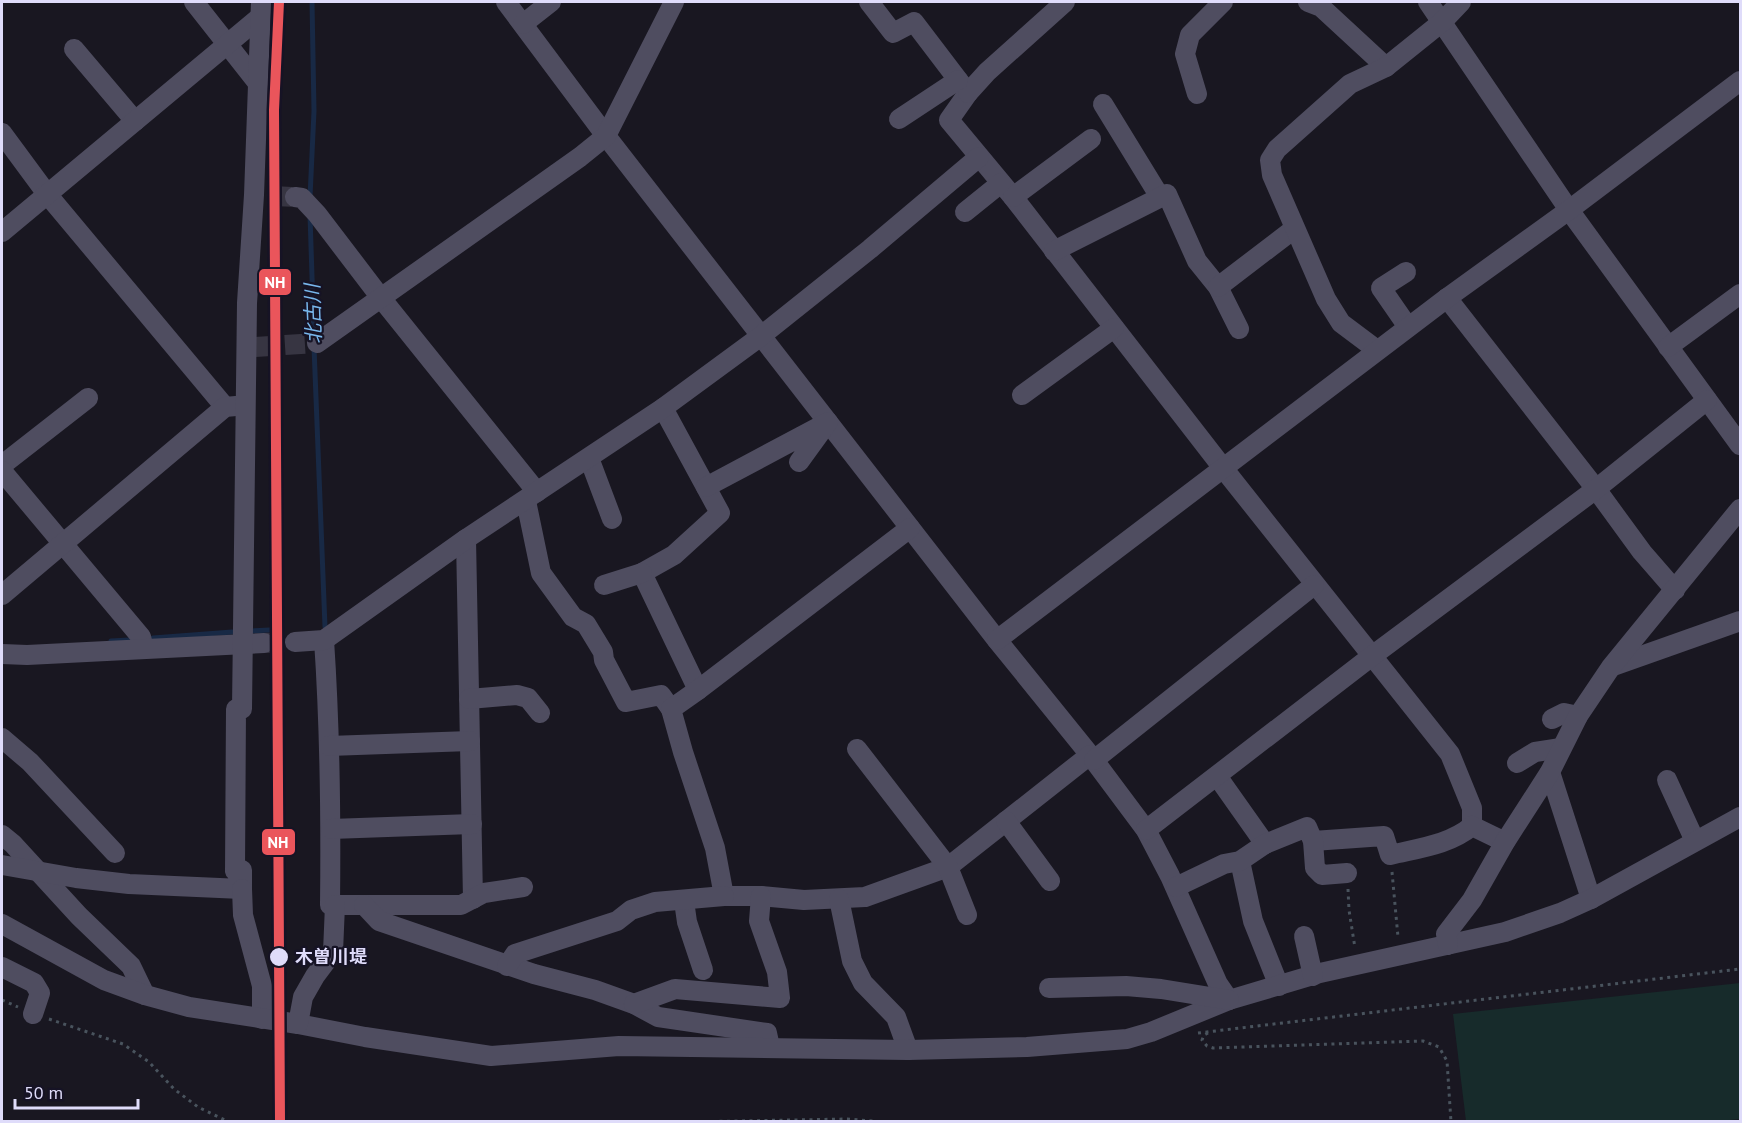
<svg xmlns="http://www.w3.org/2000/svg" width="1742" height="1123" viewBox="0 0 1742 1123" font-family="'PT Sans','Noto Sans JP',sans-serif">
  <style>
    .green { fill: #172b2b }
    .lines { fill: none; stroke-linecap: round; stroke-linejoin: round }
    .stream { stroke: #182945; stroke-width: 5 }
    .minor-tunnel { stroke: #373542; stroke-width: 20; stroke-dasharray: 20 10; stroke-linecap: butt }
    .path { stroke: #49535d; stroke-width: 3; stroke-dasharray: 3 4.5; stroke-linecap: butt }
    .minor { stroke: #4f4d60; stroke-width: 20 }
    .rail-1-casing { stroke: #161325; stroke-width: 15 }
    .rail-1 { stroke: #ea555b; stroke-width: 10 }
    .stop-dot { fill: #dfdcfa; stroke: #161325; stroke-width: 2 }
    .labels { text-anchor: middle; stroke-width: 4.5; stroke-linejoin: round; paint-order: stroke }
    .stop-label { font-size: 18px; font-weight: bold; fill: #dfdcfa; stroke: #161325; text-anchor: start }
    .water-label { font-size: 20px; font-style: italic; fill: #78b7ec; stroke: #161325 }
    .line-badge { stroke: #161325; stroke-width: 2 }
    .badge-label { font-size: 16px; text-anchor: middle; font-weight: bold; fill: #fff }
  </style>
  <rect width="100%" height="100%" fill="#191721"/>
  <!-- green -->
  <path class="green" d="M1740,983V1119L1711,1122L1466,1121L1453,1014Z"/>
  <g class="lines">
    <!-- stream -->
    <g class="stream">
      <path d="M310,197L314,111L312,2"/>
      <path d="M310,215L314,338"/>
      <path d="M314,347L325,627"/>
      <path d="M251,631L270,630"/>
      <path d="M153,638L232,632"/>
      <path d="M111,641L129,640"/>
    </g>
    <!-- minor-tunnel -->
    <g class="minor-tunnel">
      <path d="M272,196L295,197"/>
      <path d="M255,347L317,343"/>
      <path d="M264,643L295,642"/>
    </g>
    <!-- path -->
    <g class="path">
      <path d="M1392,872L1398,937"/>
      <path d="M1348,889L1349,910L1355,948"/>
      <path d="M2,1000L18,1007"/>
      <path d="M49,1019L123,1044L149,1062L174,1089L198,1107L229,1122"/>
      <path d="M1198,1033L1740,969"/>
      <path d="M1208,1033L1204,1035L1202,1040L1207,1046L1213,1048L1423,1041L1439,1047L1447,1061L1451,1122"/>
      <path d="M682,1122L847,1119L884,1122"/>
    </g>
    <!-- minor -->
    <g class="minor">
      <path d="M194,2L257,82"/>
      <path d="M506,2L606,136L997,640L1090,755L1146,830L1170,876L1218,984L1229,1000"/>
      <path d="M869,2L893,33L914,22L968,93L949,120L1013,197L1223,468L1450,754L1472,808V826"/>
      <path d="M1308,2L1321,7L1386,67"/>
      <path d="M1428,2L1569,210L1740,445"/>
      <path d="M523,24L551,2"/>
      <path d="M74,49L135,121"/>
      <path d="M968,93L987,72L1065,2"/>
      <path d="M1197,94L1185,54L1190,35L1223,2"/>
      <path d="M1103,104L1160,197"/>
      <path d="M899,119L958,80"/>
      <path d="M2,133L47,194L225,407"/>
      <path d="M295,197L302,198L317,214L381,298L537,492"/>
      <path d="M1013,197L1091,139"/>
      <path d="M965,212L1001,183"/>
      <path d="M2,232L260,17"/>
      <path d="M1054,251L1167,194L1197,261L1218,287L1239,329"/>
      <path d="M1406,272L1381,288L1408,327"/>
      <path d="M1218,287L1294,229"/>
      <path d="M1447,298L1596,489L1642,552L1675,590"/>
      <path d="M317,343L580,157L606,136L674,2"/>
      <path d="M1668,347L1740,294"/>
      <path d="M1377,350L1341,323L1326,299L1272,175L1270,160L1277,149L1350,84L1386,67L1442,22L1461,2"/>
      <path d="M1022,395L1114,328"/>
      <path d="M663,408L720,513L674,555L642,573L698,690"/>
      <path d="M589,458L612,519"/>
      <path d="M2,465L88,398"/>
      <path d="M2,471L141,637L144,649"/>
      <path d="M706,487L828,422L799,462"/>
      <path d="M526,501L541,573L573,617L586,624L603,652L604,660L626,702L661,695L671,709"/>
      <path d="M910,528L698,690L671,709L683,752L715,848L724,896H761L804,900L865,897L948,867L1090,755"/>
      <path d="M466,539L473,899"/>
      <path d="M604,585L642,573"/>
      <path d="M2,595L225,407L236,406"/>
      <path d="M324,640C330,728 331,816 330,905H461L484,893L523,887"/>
      <path d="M997,640L1447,298L1569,210L1740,81"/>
      <path d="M295,642L324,640L466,539L663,408L761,336L870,249L979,157"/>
      <path d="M2,654L27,655L264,643"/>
      <path d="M1613,666L1740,621"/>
      <path d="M469,699L517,695L528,698L540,713"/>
      <path d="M1552,719L1564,713L1578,716"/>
      <path d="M2,738L30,762L115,853"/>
      <path d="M329,746L470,741"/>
      <path d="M857,749L948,867L967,915"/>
      <path d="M1094,760L1314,585"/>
      <path d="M1517,763L1535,752L1561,748"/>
      <path d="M1550,772L1591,899"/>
      <path d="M1217,776L1265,844"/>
      <path d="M1667,780L1695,841"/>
      <path d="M1006,821L1050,881"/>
      <path d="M331,829L472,824"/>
      <path d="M1146,830L1372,656L1596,489L1707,400"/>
      <path d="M2,835L13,844L79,916L131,966L145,995"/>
      <path d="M1313,841L1384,836L1390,855C1419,848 1449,845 1472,826L1505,842"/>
      <path d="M1240,861L1253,921L1279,986"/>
      <path d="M2,865L76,878L129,884L242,889V870L235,871L236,709H242L247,303L254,195L261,2"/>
      <path d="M1176,887L1224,864L1240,861L1265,844L1307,827L1313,841L1315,868L1322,875L1347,873"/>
      <path d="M242,889L243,915L262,986V1019"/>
      <path d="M839,899L852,961L863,983L896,1017L908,1050"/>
      <path d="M684,901L687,922L703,970"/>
      <path d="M364,905L379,921L534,974L595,990L634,1004L658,1017L767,1033L770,1047"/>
      <path d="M2,924L104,980L145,995L189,1007L298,1024L365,1037L491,1056L619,1046L908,1050L1027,1047L1127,1039L1151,1032L1229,1000L1320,973L1505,932L1560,913L1591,899L1740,817"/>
      <path d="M1304,936L1313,976"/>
      <path d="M1448,945L1446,934L1472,900L1505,842L1550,772L1578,716L1611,667L1740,509"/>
      <path d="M507,966L515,954L617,921L631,910L655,902L724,896"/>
      <path d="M2,967L34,983L40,993L33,1014"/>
      <path d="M1049,988L1126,986L1161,989L1229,1000"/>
      <path d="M634,1004L675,989L780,998L777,972L759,921L761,896"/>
      <path d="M298,1024L303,997L315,976L333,952L335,905"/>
    </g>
    <!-- rail-1 casing -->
    <g class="rail-1-casing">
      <path id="rail-1" d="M279,2L274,110L280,1122"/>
    </g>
    <!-- rail-1 -->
    <use href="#rail-1" class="rail-1"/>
  </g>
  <!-- markers -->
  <circle class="stop-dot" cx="279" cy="957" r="10"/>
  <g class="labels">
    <!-- stop labels -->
    <g class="stop-label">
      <text x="295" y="963">木曽川堤</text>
    </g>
    <!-- water labels -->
    <g class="water-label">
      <text transform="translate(313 314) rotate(-92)" y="7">北古川</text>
    </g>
  </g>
  <g class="line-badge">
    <rect x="258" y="268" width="34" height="28" rx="6" fill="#ea555b"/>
    <rect x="261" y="828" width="35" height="28" rx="6" fill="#ea555b"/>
  </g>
  <g class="badge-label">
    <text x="275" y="288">NH</text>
    <text x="278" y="848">NH</text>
  </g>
  <!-- border -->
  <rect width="1742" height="1123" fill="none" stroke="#dfdcfa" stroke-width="6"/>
  <!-- scale -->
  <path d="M15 1099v9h123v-9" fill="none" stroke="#dfdcfa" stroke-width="3"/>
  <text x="24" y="1099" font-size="18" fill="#dfdcfa" stroke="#161325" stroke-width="4.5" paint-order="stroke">50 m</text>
</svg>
